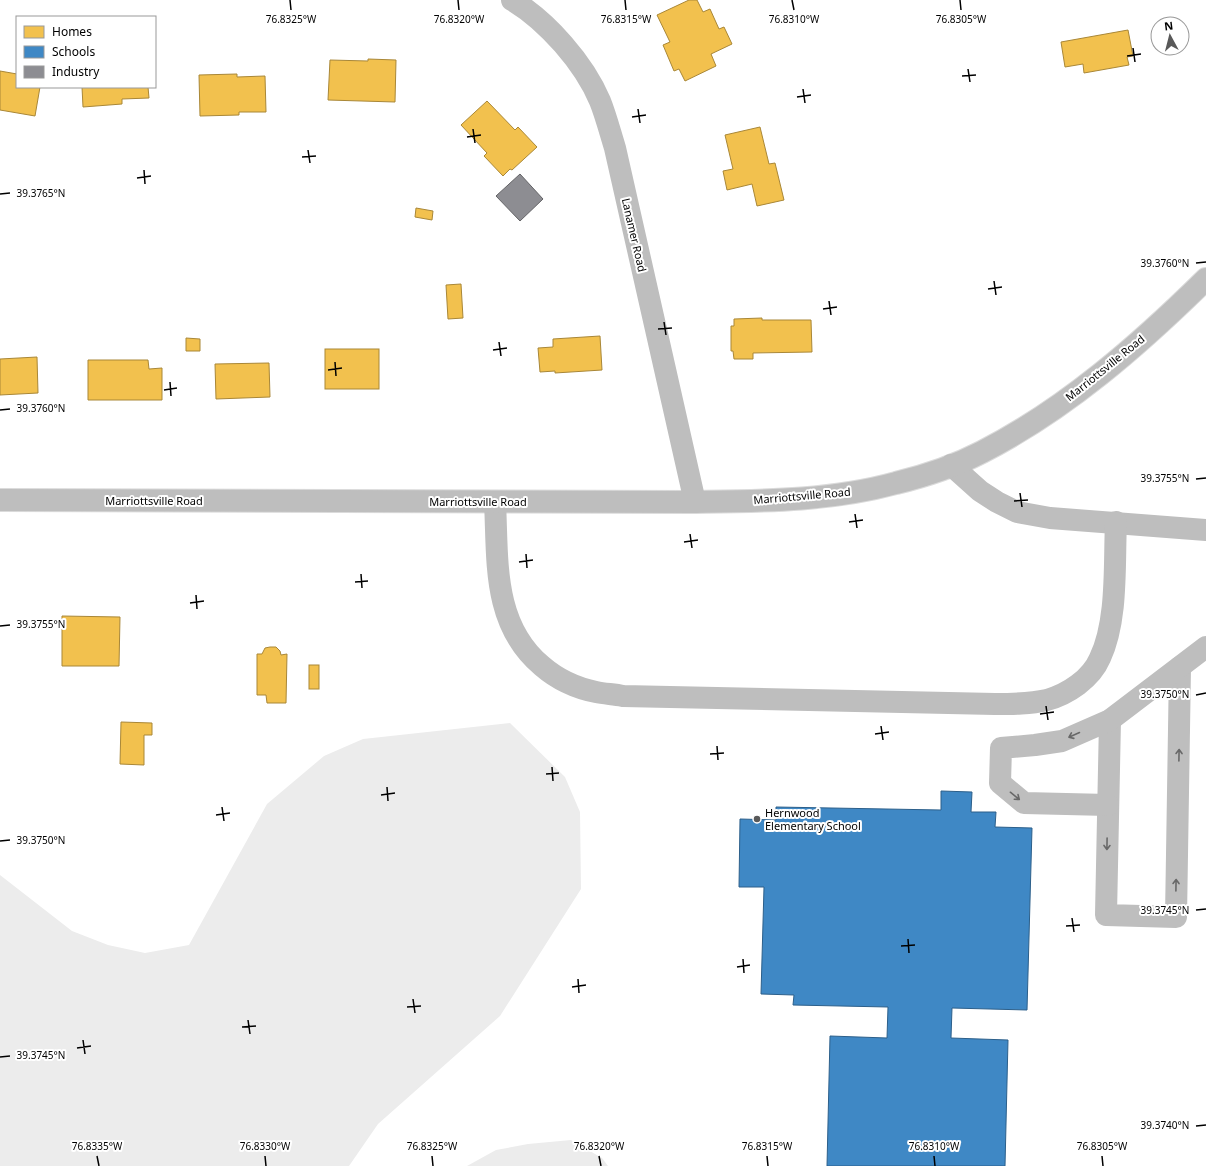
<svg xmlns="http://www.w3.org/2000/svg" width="1206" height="1166" viewBox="0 0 1206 1166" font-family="'Noto Sans',sans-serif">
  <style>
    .green { fill: #ececec }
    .homes { fill: #f2c14e; stroke: #a98737 }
    .schools { fill: #3f88c5; stroke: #2c5f8a }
    .industry { fill: #8d8d92; stroke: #636366 }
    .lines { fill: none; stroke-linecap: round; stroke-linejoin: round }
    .major-casing { stroke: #dbdbdb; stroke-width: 24 }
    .minor { stroke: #bebebe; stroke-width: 22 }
    .major { stroke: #bebebe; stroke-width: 22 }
    .oneway { stroke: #686868 }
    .ticks { fill: none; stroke: #000; stroke-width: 1.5 }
    .poi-dot { fill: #595959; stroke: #fff; stroke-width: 1.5 }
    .labels { text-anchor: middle; stroke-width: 4; stroke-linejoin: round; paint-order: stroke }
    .street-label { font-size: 11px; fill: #000; stroke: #fff }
    .poi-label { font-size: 11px; fill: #000; stroke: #fff; text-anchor: start }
    .ticks-label { font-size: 10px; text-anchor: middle; fill: #000; stroke: #fff; stroke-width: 4; stroke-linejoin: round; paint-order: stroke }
  </style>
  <rect width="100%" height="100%" fill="#fff"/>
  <!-- green -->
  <g class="green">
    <path d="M510,723L565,777L580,812L581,889L500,1016L378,1124L349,1166H0V875L72,931L108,945L145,953L189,945L267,804L324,756L363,739Z"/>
    <path d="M571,1140L602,1158L608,1166H467L496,1150L528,1144Z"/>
  </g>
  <!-- homes -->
  <g class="homes">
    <path d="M689,0H697L703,12L710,9L719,29L724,27L732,44L711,54L716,66L685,81L679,69L674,71L663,45L670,42L657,15Z"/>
    <path d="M1128,30L1133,56L1127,57L1129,65L1084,73L1083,64L1065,67L1061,42Z"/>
    <path d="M368,59L396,60L395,102L328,100L330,60L368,61Z"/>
    <path d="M0,71L17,74V87H40L35,116L0,110Z"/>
    <path d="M237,74V77L265,76L266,112H239V115L200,116L199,75Z"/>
    <path d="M82,87H148L149,98L122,99V104L83,107Z"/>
    <path d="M487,101L515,130L518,127L537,147L512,170L510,169L503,176L484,156L487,153L461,125Z"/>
    <path d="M760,127L769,164L775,163L784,200L757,206L752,184L727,190L723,171L733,169L725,135Z"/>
    <path d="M416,208L433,211L432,220L415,217Z"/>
    <path d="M461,284L463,318L448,319L446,285Z"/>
    <path d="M762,318V320H811L812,352L753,353V359H734L733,351H731V326H734V319Z"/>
    <path d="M600,336L602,370L555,373V371L540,372L538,348L553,347V339Z"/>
    <path d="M186,338L200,339V351H186Z"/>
    <rect x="325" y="349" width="54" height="40"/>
    <path d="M37,357L38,393L0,395V359Z"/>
    <path d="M88,360H148L149,369L162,368V400H88Z"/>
    <path d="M269,363L270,397L216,399L215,364Z"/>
    <path d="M62,616L120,617L119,666H62Z"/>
    <path d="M270,647H276L280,651L281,655L287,654L286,703H267L266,695H257V654H262L265,648Z"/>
    <rect x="309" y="665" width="10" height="24"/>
    <path d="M121,722L152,723V735H144V765L120,764Z"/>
  </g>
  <!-- schools -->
  <path class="schools" d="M941,791L972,792L971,812H996L995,827L1032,828L1027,1010L952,1008L951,1038L1008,1040L1005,1166H827L830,1036L887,1038L888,1007L793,1005L794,995L761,994L764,887H739L740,819L776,820V807L941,810Z"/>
  <!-- industry -->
  <path class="industry" d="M520,174L543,199L520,221L496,196Z"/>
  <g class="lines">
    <!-- major casing -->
    <g class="major-casing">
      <path id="major" d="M0,500L695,502C762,501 831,501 896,483C925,476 955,466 982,452C1066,409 1139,345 1206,279"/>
    </g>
    <!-- minor -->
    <g class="minor">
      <path d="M512,0C547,21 584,63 600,101C606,116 610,132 615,148L695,502"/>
      <path d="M951,465L980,491L997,502L1017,512L1050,518L1206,530"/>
      <path d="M495,502C498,561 492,624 542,666C557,679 576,688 596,692C605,694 614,694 623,696L995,704C1013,704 1030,704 1047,700C1068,694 1091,679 1100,658C1118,620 1114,564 1116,522"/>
      <path d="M1110,720L1106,915L1176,917L1180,667"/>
      <path d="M1108,805L1024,803L1000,783L1001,748L1035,745L1062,741L1110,720L1206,647"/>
    </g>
    <!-- major -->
    <use href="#major" class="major"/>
  </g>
  <!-- one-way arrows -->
  <defs><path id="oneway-shaft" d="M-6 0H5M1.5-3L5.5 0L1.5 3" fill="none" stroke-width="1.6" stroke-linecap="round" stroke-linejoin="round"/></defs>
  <g class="oneway">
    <use href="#oneway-shaft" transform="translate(1074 735) rotate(156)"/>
    <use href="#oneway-shaft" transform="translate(1179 755) rotate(-89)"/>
    <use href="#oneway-shaft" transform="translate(1015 796) rotate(39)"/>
    <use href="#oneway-shaft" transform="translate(1107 844) rotate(91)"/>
    <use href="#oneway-shaft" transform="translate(1176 885) rotate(-89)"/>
  </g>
  <!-- ticks -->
  <path class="ticks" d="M290,0L291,10M458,0L459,10M625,0L626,10M792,0L794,10M960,0L961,10M1133,48L1135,62M1127,56L1141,54M968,69L970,82M962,76L976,75M803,89L805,103M797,97L811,95M638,109L640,123M632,117L646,115M473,129L475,143M467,137L481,135M308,150L310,163M302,157L316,156M144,170L145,184M137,178L151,176M0,194L10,193M1196,263L1206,262M994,281L996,295M988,289L1002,287M829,301L831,315M823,309L837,307M664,322L666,335M658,329L672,328M499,342L501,356M493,350L507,348M335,362L336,376M328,370L342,368M170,382L171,396M164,390L177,388M0,410L10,409M1196,479L1206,478M1020,493L1022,507M1014,501L1028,500M855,514L857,528M849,522L863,520M690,534L692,548M684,542L698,540M526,554L527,568M519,562L533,560M361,574L362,588M355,582L368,581M196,595L197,609M190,603L204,601M0,626L10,625M1196,695L1206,693M1046,706L1048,720M1040,714L1054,712M881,726L883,740M875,734L889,732M717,746L718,760M710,754L724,753M552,767L553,781M546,774L559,773M387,787L388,801M381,795L395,793M222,807L224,821M216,815L230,813M0,841L10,840M1196,910L1206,909M1072,918L1074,932M1066,926L1080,925M908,939L909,953M901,946L915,945M743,959L744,973M737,967L750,965M578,979L579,993M572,987L586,985M413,999L415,1013M407,1007L421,1006M248,1020L250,1034M242,1027L256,1026M83,1040L85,1054M77,1048L91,1046M0,1057L10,1056M1196,1126L1206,1125M97,1156L99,1166M265,1156L266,1166M432,1156L433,1166M599,1156L601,1166M767,1156L768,1166M934,1156L935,1166M1102,1156L1103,1166"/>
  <!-- markers -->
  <circle class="poi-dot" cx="757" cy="819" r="4"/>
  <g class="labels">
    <!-- street labels -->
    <g class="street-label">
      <text transform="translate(634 235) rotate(77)" y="4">Lanamer Road</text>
      <text transform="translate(1105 368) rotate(-39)" y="4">Marriottsville Road</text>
      <text transform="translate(802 496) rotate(-5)" y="4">Marriottsville Road</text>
      <text x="154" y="505">Marriottsville Road</text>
      <text x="478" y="506">Marriottsville Road</text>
    </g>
    <!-- poi labels -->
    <g class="poi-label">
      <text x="765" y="817">Hernwood<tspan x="765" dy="13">Elementary School</tspan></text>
    </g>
  </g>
  <g class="ticks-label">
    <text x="291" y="23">76.8325°W</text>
    <text x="459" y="23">76.8320°W</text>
    <text x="626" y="23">76.8315°W</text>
    <text x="794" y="23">76.8310°W</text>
    <text x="961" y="23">76.8305°W</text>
    <text x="41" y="197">39.3765°N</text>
    <text x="1165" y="267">39.3760°N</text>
    <text x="41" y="412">39.3760°N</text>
    <text x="1165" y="482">39.3755°N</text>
    <text x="41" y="628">39.3755°N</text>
    <text x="1165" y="698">39.3750°N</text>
    <text x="41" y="844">39.3750°N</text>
    <text x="1165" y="914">39.3745°N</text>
    <text x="41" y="1059">39.3745°N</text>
    <text x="1165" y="1129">39.3740°N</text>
    <text x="97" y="1150">76.8335°W</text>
    <text x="265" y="1150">76.8330°W</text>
    <text x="432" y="1150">76.8325°W</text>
    <text x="599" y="1150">76.8320°W</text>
    <text x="767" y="1150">76.8315°W</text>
    <text x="934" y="1150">76.8310°W</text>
    <text x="1102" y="1150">76.8305°W</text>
  </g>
  <!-- legend -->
  <rect x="16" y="16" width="140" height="72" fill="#ffffff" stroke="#999999"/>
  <rect x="24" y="26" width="20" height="12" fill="#f2c14e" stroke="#999999"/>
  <text x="52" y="36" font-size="12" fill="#000000">Homes</text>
  <rect x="24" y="46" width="20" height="12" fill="#3f88c5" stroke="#999999"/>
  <text x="52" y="56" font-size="12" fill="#000000">Schools</text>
  <rect x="24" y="66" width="20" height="12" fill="#8d8d92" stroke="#999999"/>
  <text x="52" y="76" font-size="12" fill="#000000">Industry</text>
  <!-- north arrow -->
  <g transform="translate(1170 36) rotate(353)"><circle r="19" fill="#ffffff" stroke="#999999"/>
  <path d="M0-3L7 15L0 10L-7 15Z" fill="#595959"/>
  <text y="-6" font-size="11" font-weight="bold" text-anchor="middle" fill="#000000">N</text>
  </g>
</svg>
